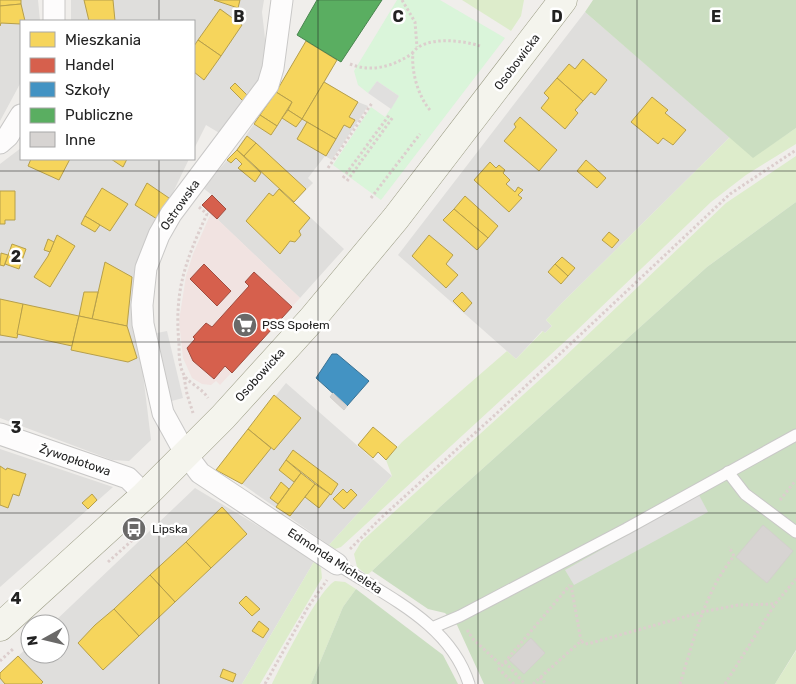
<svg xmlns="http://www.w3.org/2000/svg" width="796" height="684" viewBox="0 0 796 684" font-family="Rubik,sans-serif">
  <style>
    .residential { fill: #dfdedc }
    .commercial { fill: #f1e3e1 }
    .grass { fill: #ddeccb }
    .forest { fill: #cbdec1 }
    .park { fill: #daf5da }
    .parking { fill: #e0dfde }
    .homes { fill: #f6d55c; stroke: #b69f4b }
    .shops { fill: #d6604d; stroke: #a04d40 }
    .schools { fill: #4393c3; stroke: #397193 }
    .public { fill: #5aae61; stroke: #49844e }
    .building { fill: #d7d4d2; stroke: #d3d0cc }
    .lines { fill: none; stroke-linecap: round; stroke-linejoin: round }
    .lane-casing { stroke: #c9c8c7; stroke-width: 13 }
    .street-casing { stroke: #c9c8c7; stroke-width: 23 }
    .secondary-casing { stroke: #999a82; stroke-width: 29 }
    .path { stroke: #dccecd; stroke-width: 3; stroke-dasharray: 2.5 2.5; stroke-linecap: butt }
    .lane { stroke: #fdfcfc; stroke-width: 11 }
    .street { stroke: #fdfcfc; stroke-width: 21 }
    .secondary { stroke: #f4f4ed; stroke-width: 28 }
    .grid { fill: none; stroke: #222; stroke-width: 1; stroke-opacity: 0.55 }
    .labels { text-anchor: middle; stroke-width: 5; stroke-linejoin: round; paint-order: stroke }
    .street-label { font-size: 12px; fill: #222; stroke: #fff }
    .poi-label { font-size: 12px; fill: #222; stroke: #fff; text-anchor: start }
    .grid-label { font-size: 16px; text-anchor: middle; font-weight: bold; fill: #222; stroke: #fff; stroke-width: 5; stroke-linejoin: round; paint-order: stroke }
  </style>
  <rect width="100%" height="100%" fill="#f0eeeb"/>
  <!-- residential -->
  <g class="residential">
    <path d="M0,0H38L40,21H21V82L0,121Z"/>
    <path d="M71,0H264L262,12L267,56L262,81L221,134L206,125L194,149V21H71Z"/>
    <path d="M585,12L730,137L563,302L546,320L552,326L545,333L542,331L516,359L398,255Z"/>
    <path d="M306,41L337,60L325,82L358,102L368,106L332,160L325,156L308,178L313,183L294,202L344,249L300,298L202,205L212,195L203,188L236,150L276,92Z"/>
    <path d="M21,148V159H189L144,253L143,374L151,440L129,461L112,460L0,418V164Z"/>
    <path d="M286,383L392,476L329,545L242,484L216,470Z"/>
    <path d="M0,449L113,487L0,587Z"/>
    <path d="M195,488L315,560L242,684H0V673L30,645V654H60V624H52Z"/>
  </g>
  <!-- commercial -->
  <path class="commercial" d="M211,213L300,298L220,385L216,381L211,385L202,384L192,378L183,358L179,321L186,276L193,254Z"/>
  <!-- grass -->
  <g class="grass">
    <path d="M462,0H524L521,16L511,31Z"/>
    <path d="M796,128V144L746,175L711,202L573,334L341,547L335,549L329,545L392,476L386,460L402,442L507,351L516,359L543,331L545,333L552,326L546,320L563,302L730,137L753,157Z"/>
    <path d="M796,156V202L707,267L441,506L372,571L367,575L357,567L354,554L361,542L556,365L726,203Z"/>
    <path d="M315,560L321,568L322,578L260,684H242Z"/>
    <path d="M335,581L345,582L356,589L343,607L311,684H272C282,664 319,589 335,581Z"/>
    <path d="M796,651V684H775Z"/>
  </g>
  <!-- forest -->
  <g class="forest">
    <path d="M593,0H796V128L753,158L585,12Z"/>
    <path d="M796,202V650L775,684H484L457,625L445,613L428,609L372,571L441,506L707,267Z"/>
    <path d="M356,589L443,655L458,684H311L343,607Z"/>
  </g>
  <!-- park -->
  <path class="park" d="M397,0H440L505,38L381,200L333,165L371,107L385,117L399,96L377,81L368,93L358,85L354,71Z"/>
  <!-- parking -->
  <g class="parking">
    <path d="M377,81L399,96L391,109L368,93Z"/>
    <path d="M167,331L183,398L168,402L152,334Z"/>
    <path d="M699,495L708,512L574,585L565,570Z"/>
  </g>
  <!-- homes -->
  <g class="homes">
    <path d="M0,0H21V4L0,6Z"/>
    <path d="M84,0H113L115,21H89Z"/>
    <path d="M214,0H240L238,8Z"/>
    <path d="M21,4L25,21H21V24L1,23L0,26V6Z"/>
    <path d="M220,9L242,25L221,56L198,40Z"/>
    <path d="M198,40L221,56L204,80L194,72V46Z"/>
    <path d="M306,41L337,60L302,119L288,110L292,102L276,92Z"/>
    <path d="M583,59L607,80L595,95L591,92L583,101L557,78L569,64L575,69Z"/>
    <path d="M557,78L583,101L575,110L578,113L565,129L541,108L549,98L544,93Z"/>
    <path d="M324,82L358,102L349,117L355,120L350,128L344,125L336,139L302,119Z"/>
    <path d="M235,83L248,96L243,101L230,88Z"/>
    <path d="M276,92L292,102L277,126L260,115Z"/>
    <path d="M652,97L668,110L665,113L686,130L673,145L663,138L658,144L631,122Z"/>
    <path d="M288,110L302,119L296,127L282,118Z"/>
    <path d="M260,115L277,126L271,135L254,124Z"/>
    <path d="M520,117L557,150L539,171L504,141L516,127L514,124Z"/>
    <path d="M307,122L336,139L326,156L297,139Z"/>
    <path d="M247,136L256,143L244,156L237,150Z"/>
    <path d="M256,143L306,189L294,202L244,156Z"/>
    <path d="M237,150L261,173L255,182L238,168L242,164L236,158L231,163L227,160Z"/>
    <path d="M31,159H70L59,180L28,166Z"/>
    <path d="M111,159H127L123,167Z"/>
    <path d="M586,160L606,178L597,188L577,171Z"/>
    <path d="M490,162L496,168L499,165L505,170L503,173L510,180L506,184L515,192L518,187L523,190L518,195L522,198L509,212L474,180Z"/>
    <path d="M147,183L169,198L157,219L135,205Z"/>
    <path d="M102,188L128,204L110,231L85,216Z"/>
    <path d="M279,189L310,218L299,231L301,235L295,242L290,241L280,254L246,221L269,193L273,196Z"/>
    <path d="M0,191H15V220H5V224H0Z"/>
    <path d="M465,196L498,226L488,238L454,209Z"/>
    <path d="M454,209L488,238L477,250L443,220Z"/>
    <path d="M85,216L100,225L95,232L81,224Z"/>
    <path d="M609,232L619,240L612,248L602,240Z"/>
    <path d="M57,235L75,246L50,287L34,277L48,256Z"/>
    <path d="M429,235L453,255L446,264L458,275L446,288L412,256Z"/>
    <path d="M48,239L54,242L50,252L44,250Z"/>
    <path d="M12,244L26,249L19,269L5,264Z"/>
    <path d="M1,253L8,255L4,266L0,265Z"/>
    <path d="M562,257L575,268L568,276L555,264Z"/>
    <path d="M105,262L132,277L127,326L92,319Z"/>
    <path d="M555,264L568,276L561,284L548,272Z"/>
    <path d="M84,292H98L92,319L79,316Z"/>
    <path d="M462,292L472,303L464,312L453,301Z"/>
    <path d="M0,299L23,304L17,338L0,335Z"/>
    <path d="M23,304L79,316L72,346L17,334Z"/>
    <path d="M79,316L127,326L137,358L128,362L71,350Z"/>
    <path d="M274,395L301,418L274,450L248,429Z"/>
    <path d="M373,427L397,447L386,460L378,452L373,458L358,445Z"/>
    <path d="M248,429L271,448L242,484L216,470Z"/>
    <path d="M293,450L338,484L331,495L286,460Z"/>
    <path d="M286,460L301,473L294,482L279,470Z"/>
    <path d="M0,466L6,470L7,468L26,474L19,496L13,494L8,508L0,505Z"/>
    <path d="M301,473L315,484L290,516L276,507Z"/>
    <path d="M281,482L289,489L278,504L270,498Z"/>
    <path d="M315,484L330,494L319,508L305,497Z"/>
    <path d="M343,489L347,493L351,489L357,495L344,509L333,499Z"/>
    <path d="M92,494L97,500L88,509L82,503Z"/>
    <path d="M222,507L247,534L211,568L186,542Z"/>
    <path d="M186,542L211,568L175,602L150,575Z"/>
    <path d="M150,575L175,602L139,636L114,609Z"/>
    <path d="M246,596L260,609L252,616L239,603Z"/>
    <path d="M114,609L139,636L103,670L78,643L95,625Z"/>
    <path d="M259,621L269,629L263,638L252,631Z"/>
    <path d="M18,656L43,682L41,684H5L0,678V673Z"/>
    <path d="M223,669L236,674L233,682L220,677Z"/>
  </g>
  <!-- shops -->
  <g class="shops">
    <path d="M212,195L226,209L217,219L202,205Z"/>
    <path d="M204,264L231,291L217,306L190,279Z"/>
    <path d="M254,272L292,307L232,373L225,366L214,379L193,361L187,348L195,339L193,337L206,323L212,327L249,286L245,282Z"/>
  </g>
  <!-- schools -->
  <path class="schools" d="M332,354H337L369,381L347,406L316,378Z"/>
  <!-- public -->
  <path class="public" d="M317,0H382L341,62L297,35Z"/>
  <!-- building -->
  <g class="building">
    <path d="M333,393L347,406L344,410L330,397Z"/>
    <path d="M763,525L793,551L767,583L736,557Z"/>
    <path d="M531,638L545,653L524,674L509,660Z"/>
  </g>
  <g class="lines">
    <!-- lane casing -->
    <g class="lane-casing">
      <g id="lane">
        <path d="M728,472L745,494L796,532"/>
        <path d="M337,564C387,597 450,623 469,684"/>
        <path d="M434,627L460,616L626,529L796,435"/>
      </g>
    </g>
    <!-- street casing -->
    <g class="street-casing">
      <g id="street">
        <path d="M54,0V21"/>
        <path d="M282,0L273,68L268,85L171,214L159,235L146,268L142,305L143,324L163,413L185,453L200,473L337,564"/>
        <path d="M0,143L8,136L21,115"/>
        <path d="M0,434L128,478L145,495"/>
      </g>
    </g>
    <!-- secondary casing -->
    <g class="secondary-casing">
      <path id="secondary" d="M0,627L145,495L223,417L312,319L396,218L563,0"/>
    </g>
    <!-- path -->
    <g class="path">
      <path d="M402,0L415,22L417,47"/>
      <path d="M350,64C372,73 394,66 413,53"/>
      <path d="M430,110C418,96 411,71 413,52C426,36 462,40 480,46"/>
      <path d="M328,168L372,103"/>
      <path d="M343,178L390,114"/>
      <path d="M347,181L393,117"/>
      <path d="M371,198L420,134"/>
      <path d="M199,207L207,214C185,262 174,291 179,344C179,354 179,366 184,375C187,382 202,388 208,398"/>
      <path d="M184,377L187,394L193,413"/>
      <path d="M780,500L796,480"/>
      <path d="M350,549L382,517L496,414L730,194L796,150"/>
      <path d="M108,562L146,528"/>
      <path d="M571,585L581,641"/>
      <path d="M467,630L473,639L502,666"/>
      <path d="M0,661L14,648"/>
      <path d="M505,662L525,684"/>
      <path d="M540,677L546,684"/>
      <path d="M265,684L308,607L327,580"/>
      <path d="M514,684L499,669L570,585"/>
      <path d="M533,684L581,641L585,644L591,643L702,612L738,605L775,604"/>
      <path d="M680,684C694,639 704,593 734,556L729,547"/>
      <path d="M725,684L775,604L796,579"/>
    </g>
    <!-- lane -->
    <use href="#lane" class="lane"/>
    <!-- street -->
    <use href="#street" class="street"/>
    <!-- secondary -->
    <use href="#secondary" class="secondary"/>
  </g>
  <!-- grid -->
  <path class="grid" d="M159,0V21M318,0V684M478,0V684M637,0V684M159,159V684M0,171H796M0,342H796M0,513H796"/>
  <!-- icons -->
  <defs>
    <g id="supermarket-disc" transform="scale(1.25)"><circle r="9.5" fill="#6a6968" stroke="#fff"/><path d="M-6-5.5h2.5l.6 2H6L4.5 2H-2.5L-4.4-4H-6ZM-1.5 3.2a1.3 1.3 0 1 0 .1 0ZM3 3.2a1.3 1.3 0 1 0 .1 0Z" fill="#fff"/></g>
    <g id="bus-disc" transform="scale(1.25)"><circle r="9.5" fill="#6a6968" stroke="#fff"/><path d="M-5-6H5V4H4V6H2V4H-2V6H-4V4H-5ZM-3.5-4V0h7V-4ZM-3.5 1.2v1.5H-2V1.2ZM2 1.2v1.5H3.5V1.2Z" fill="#fff"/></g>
  </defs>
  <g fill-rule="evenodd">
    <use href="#supermarket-disc" x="245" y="325"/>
    <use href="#bus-disc" x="134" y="529"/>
  </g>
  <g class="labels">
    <!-- street labels -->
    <g class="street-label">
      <text transform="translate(517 62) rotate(-53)" y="4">Osobowicka</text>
      <text transform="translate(180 205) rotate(-55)" y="4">Ostrowska</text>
      <text transform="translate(260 375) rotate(-48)" y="4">Osobowicka</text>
      <text transform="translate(75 460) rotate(19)" y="4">Żywopłotowa</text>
      <text transform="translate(335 561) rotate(33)" y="4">Edmonda Micheleta</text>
    </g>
    <!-- poi labels -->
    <g class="poi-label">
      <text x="262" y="329">PSS Społem</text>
      <text x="152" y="533">Lipska</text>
    </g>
  </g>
  <g class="grid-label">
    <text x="239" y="22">B</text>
    <text x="398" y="22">C</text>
    <text x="557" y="22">D</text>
    <text x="716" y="22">E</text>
    <text x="16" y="262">2</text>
    <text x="16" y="433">3</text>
    <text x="16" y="604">4</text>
  </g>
  <!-- legend -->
  <rect x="20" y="20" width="175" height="140" fill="#ffffff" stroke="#a7a7a7"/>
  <rect x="30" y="32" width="25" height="15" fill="#f6d55c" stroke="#a7a7a7"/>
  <text x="65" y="45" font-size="15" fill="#222222">Mieszkania</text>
  <rect x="30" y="58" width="25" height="15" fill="#d6604d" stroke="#a7a7a7"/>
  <text x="65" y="70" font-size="15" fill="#222222">Handel</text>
  <rect x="30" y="82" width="25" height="15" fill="#4393c3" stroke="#a7a7a7"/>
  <text x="65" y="95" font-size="15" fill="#222222">Szkoły</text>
  <rect x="30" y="108" width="25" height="15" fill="#5aae61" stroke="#a7a7a7"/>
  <text x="65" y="120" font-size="15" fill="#222222">Publiczne</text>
  <rect x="30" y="132" width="25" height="15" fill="#d7d4d2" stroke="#a7a7a7"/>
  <text x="65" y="145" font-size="15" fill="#222222">Inne</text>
  <!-- north arrow -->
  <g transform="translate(45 639) rotate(262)"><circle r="24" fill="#ffffff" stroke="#a7a7a7"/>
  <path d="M0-4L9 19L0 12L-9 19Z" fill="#6a6968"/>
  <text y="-8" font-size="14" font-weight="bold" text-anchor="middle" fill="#222222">N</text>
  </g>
</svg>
